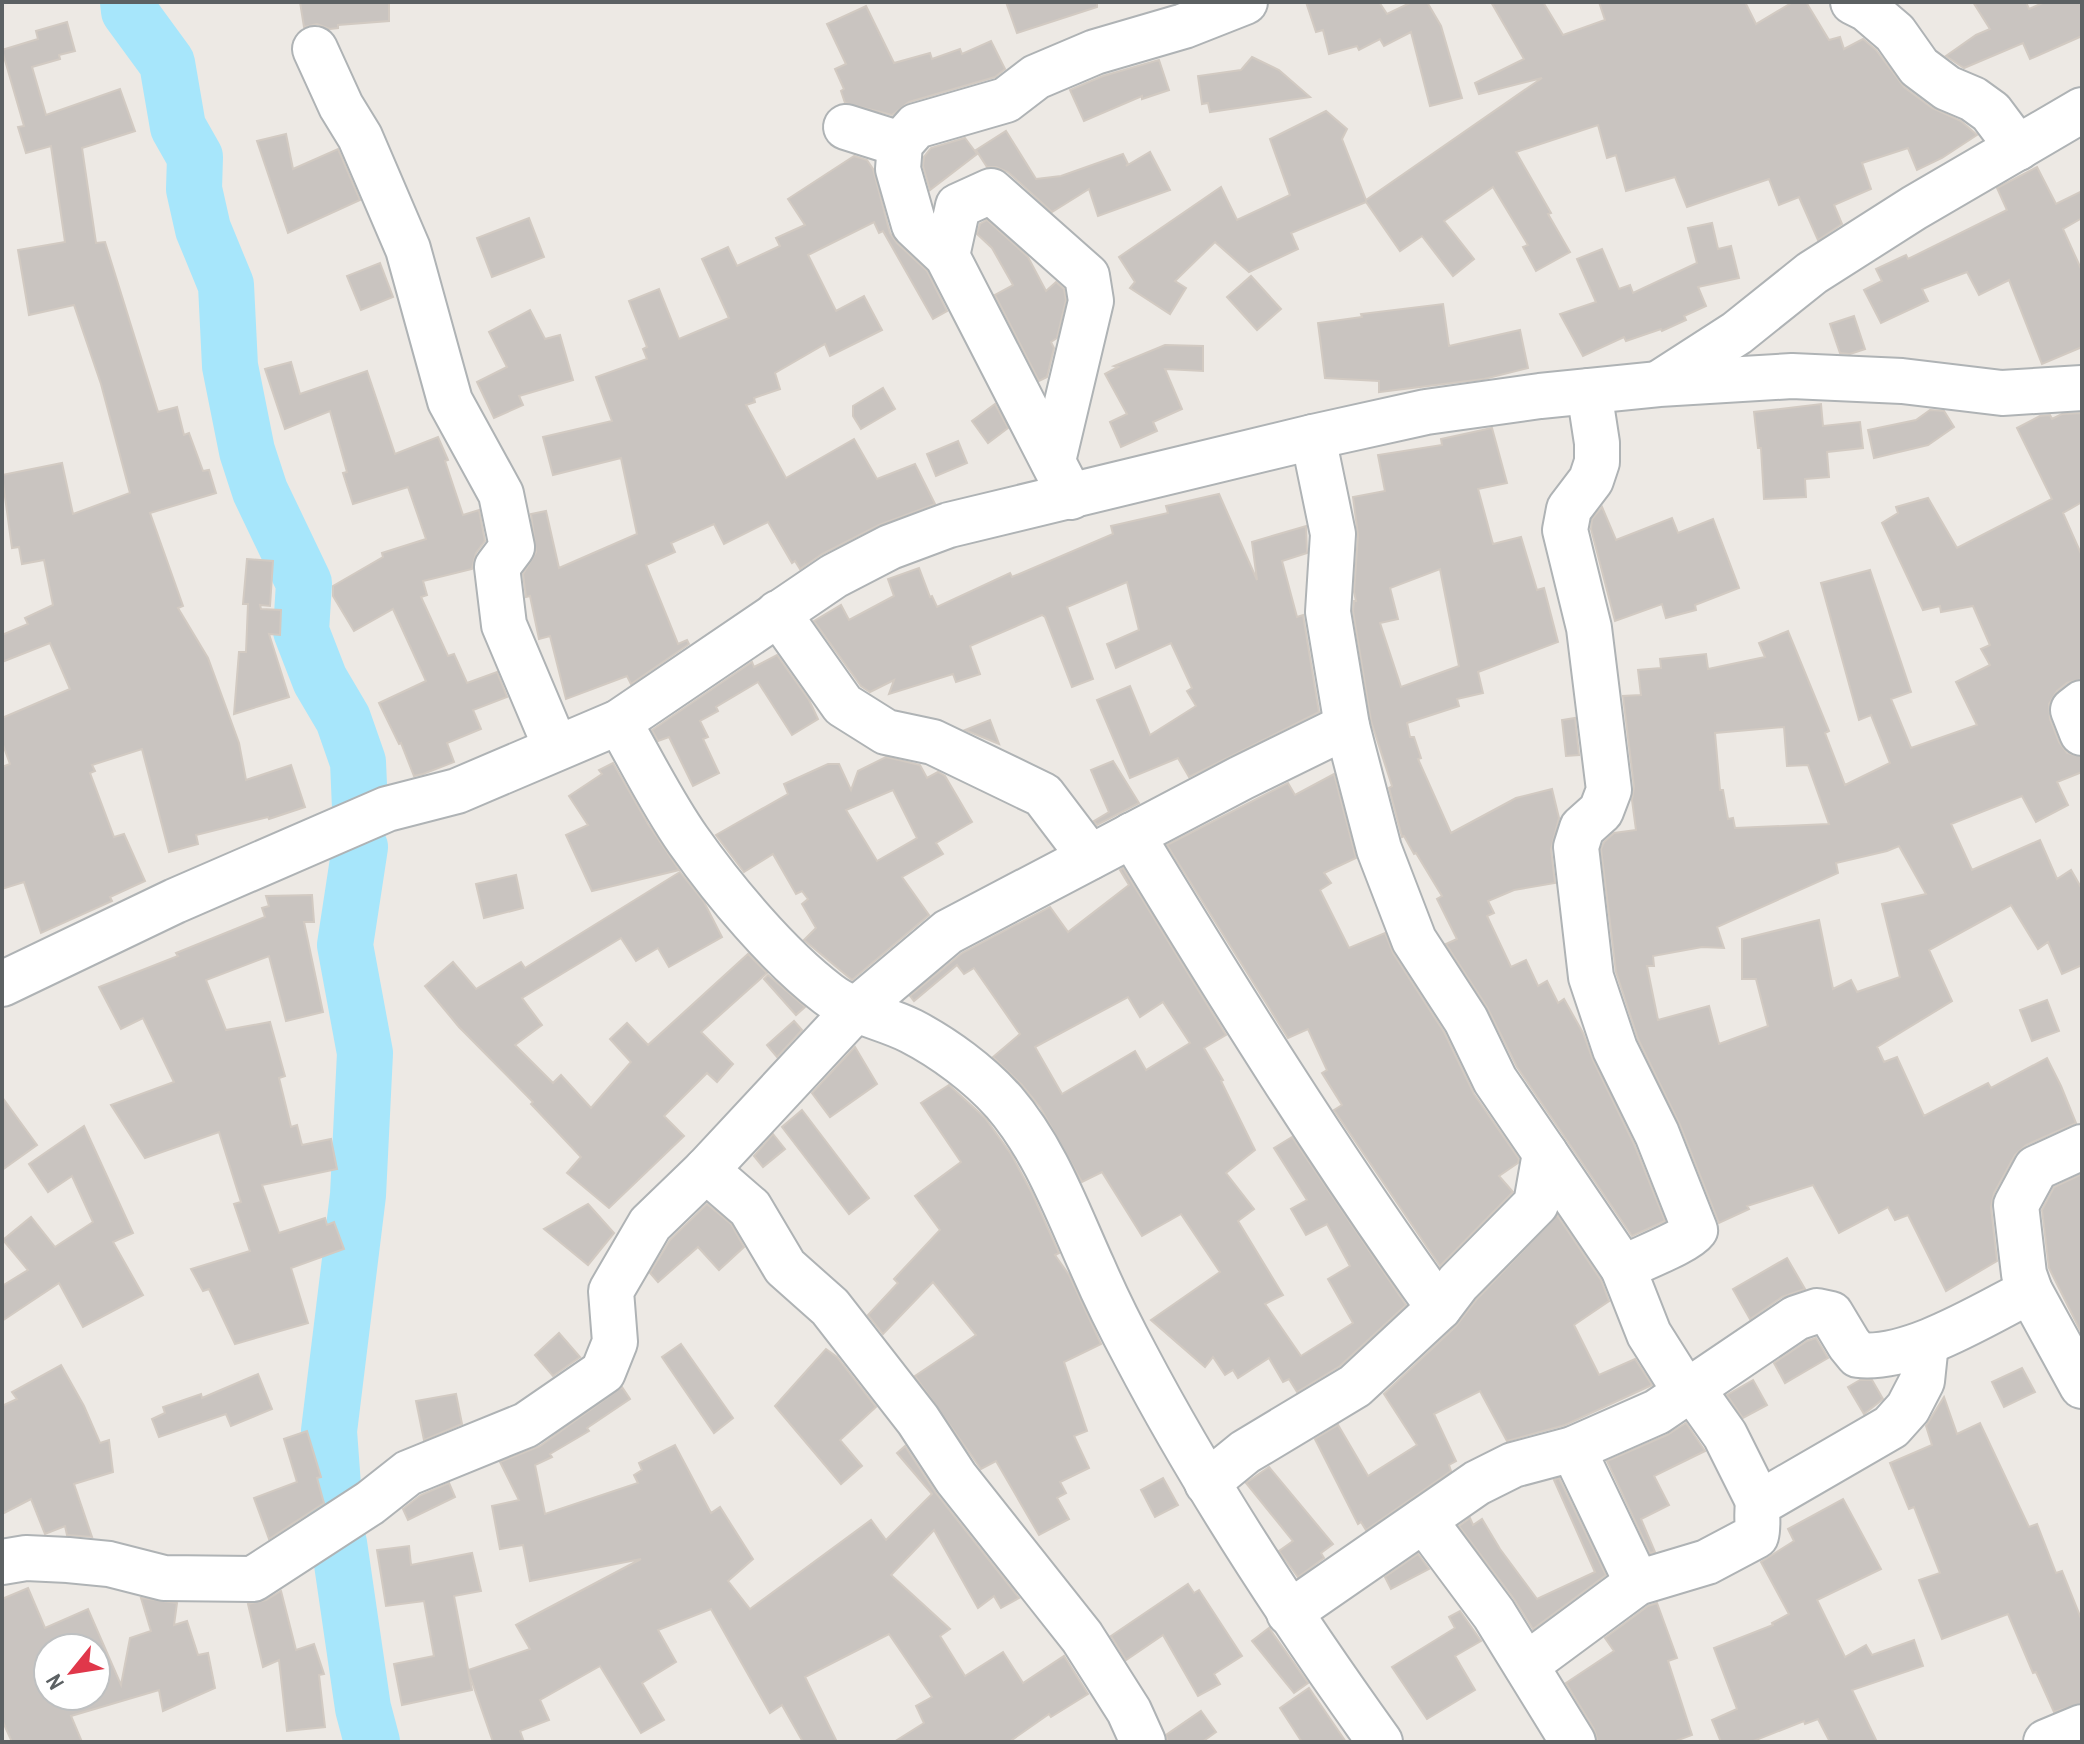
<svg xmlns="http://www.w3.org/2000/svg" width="2084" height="1744" viewBox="0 0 2084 1744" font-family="'Archivo Narrow',sans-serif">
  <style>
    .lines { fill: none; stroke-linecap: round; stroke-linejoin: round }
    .river { stroke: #a7e6fb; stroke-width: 56 }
    .building { fill: #c9c4c0; stroke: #d2cac2; stroke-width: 2; fill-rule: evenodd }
    .minor-casing { stroke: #afb3b5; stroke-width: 48 }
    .minor { stroke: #fff; stroke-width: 44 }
  </style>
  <rect width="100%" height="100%" fill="#ede9e4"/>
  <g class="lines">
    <!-- river -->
    <g class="river">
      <path d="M128,2L129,11L167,63L178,127L195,157L194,189L203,229L226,285L230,366L247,451L260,491L304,583L301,631L320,680L343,719L358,762L360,808"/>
      <path d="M335,1513L329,1431L358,1195L365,1053L345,945L360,847"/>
      <path d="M339,1543L363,1708L372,1742"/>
    </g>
  </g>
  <!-- building -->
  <g class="building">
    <path d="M300,2H389V21L338,25V28L330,29L317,24L304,27Z"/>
    <path d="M1006,2H1097V7L1017,33Z"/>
    <path d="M1306,2H1379L1387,14L1412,2H1427L1441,26L1462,98L1430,106L1411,32L1384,46L1380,39L1359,50L1357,46L1329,54L1323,30L1316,32Z"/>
    <path d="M1491,2H1543L1563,35L1605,20L1599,2H1745L1756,24L1793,2H1806L1829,40L1840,37L1844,49L1863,39L1876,50L1904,87L1932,108L1961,121L1977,135L1942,158L1917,170L1908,148L1862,163L1871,189L1834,205L1842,224L1818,240L1799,197L1779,205L1769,179L1687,207L1675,177L1626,191L1616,155L1607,158L1598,125L1516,152L1551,213L1548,214L1570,252L1536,271L1523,247L1528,245L1493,187L1444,221L1474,259L1453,276L1422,236L1400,251L1366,202L1291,233L1298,249L1249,272L1215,242L1175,281L1186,288L1170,314L1130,288L1135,282L1119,257L1221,187L1237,220L1290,195L1270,139L1326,111L1347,129L1342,139L1366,200L1542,78L1479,94L1475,83L1524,59Z"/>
    <path d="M1973,2H2026L2029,9L2045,2H2082V36L2030,59L2023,43L1964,68L1946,56L1976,35L1990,29Z"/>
    <path d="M866,6L894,63L930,53L932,59L960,49L962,54L991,41L1005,69L995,77L909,102L892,115L845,103L841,91L844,89L835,69L846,64L827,24Z"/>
    <path d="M67,22L75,51L59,55L60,59L32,67L46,115L120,89L135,131L82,148L96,243L105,242L158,412L177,407L184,435L189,433L203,471L209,470L216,493L150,513L183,606L178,608L208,658L239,743L246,780L291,765L305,807L269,819L268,817L196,835L198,844L169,852L142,749L92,765L95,771L90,773L114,837L124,834L145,881L110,897L112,901L41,933L24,882L2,889V767L10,764L2,742V718L70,689L50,643L2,662V635L28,624L25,618L53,605L44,560L22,564L19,547L12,548L2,475L62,463L73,514L130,493L101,384L74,305L29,315L18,250L65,242L51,146L26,153L18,127L24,126L2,50L38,39L36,31Z"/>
    <path d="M1252,57L1279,70L1310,97L1210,112L1208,103L1202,104L1198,76L1241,70Z"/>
    <path d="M1159,60L1169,90L1142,99V96L1084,121L1070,90L1103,76Z"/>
    <path d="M1006,131L1036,179L1061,176L1123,154L1128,164L1126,166L1150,152L1170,190L1098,216L1089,189L1052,212L1008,172L996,167H987L976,150Z"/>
    <path d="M286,134L293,169L338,149L360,200L288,233L257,141Z"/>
    <path d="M965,138L977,154L930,190L923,166L924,157L931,148Z"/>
    <path d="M854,156L867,160L873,169L890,233L897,243L927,271L947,311L933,319L883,231L879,233L874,222L808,255L836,311L864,296L882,330L830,356L825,344L775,373L780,389L754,398L755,402L746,405L786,478L854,439L877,479L915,464L935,504L879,525L822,554L800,569L795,561L792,563L768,522L724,544L714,524L671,543L675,552L646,565L678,644L687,640L689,644L631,684L627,676L566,699L550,636L539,639L530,596L526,597L523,574L536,552L531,514L546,511L559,568L637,534L621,458L553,475L543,437L612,421L596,377L647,359L643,349L647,347L629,301L659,289L679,339L729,318L702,259L728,247L737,266L780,246L776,238L805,225L788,199Z"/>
    <path d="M2037,167L2056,204L2082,191V218L2063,229L2082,271V347L2042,364L2009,280L1979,295L1967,272L1922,289L1928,301L1881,323L1864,290L1882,281L1876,269L1906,255L1908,259L2007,210L1997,188Z"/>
    <path d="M529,218L544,257L492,277L477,238Z"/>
    <path d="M987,220L1028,257L1046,291L1056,282L1064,289L1066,300L1057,338L1051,342L1054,348L1047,377L1039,381L995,295L1013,285L992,248L977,234L980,224Z"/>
    <path d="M1712,223L1718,249L1731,246L1739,278L1698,287L1706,306L1684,316L1686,320L1662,331L1661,329L1626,341L1624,337L1583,356L1560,314L1596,302L1577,259L1602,249L1619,289L1630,285L1633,293L1697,263L1688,228Z"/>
    <path d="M380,263L393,297L361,310L347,276Z"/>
    <path d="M1251,276L1281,309L1257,330L1227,297Z"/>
    <path d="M1443,304L1449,346L1520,330L1528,368L1484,379L1379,392V381L1325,378L1318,323L1362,317L1361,314Z"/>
    <path d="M530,310L545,339L560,335L573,380L519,396L523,405L494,418L477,382L507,367L489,332Z"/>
    <path d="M1854,316L1865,349L1850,354L1840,353L1830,324Z"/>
    <path d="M1165,345L1203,346V371L1165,369L1182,409L1153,422L1157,431L1121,447L1110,422L1127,414L1105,374L1118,367L1114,366Z"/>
    <path d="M291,362L300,394L367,371L395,454L438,437L448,460L445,461L463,515L479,510L485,541L476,553L472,569L423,581L427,595L421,597L448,656L454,654L467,683L497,672L507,697L473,710L481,729L447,743L454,762L423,774L414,776L401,743L399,744L379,703L426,681L393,609L354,631L333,596V586L383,557L382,553L426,539L408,487L353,504L343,473L347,472L330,411L285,429L265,369Z"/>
    <path d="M883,388L895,409L861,429L853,416V406Z"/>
    <path d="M995,404L1008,428L988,443L972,421Z"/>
    <path d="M1821,404L1823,426L1860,422L1863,448L1827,452L1829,477L1805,479L1806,497L1764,499L1761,448H1758L1754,412Z"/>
    <path d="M1930,410L1944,411L1954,427L1928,445L1874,458L1868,430L1916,420Z"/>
    <path d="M2082,413V502L2063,513L2082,556V679L2067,683L2057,691L2049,704L2050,719L2059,742L2067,753L2082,757V772L2057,782L2068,805L2036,822L2022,796L1951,824L1972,870L2040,840L2057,879L2071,870L2082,889V965L2062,974L2048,942L2038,949L2011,905L1929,950L1952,1001L1877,1047L1884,1062L1897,1057L1924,1116L1988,1083L1991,1088L2047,1058L2061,1086L2076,1123L2026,1145L2015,1155L1994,1193L1991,1207L1997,1261L1946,1291L1908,1215L1895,1220L1888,1207L1839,1233L1813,1185L1747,1206L1749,1209L1719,1223L1680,1125L1638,1039L1616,972L1601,849L1604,842L1614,833L1636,830L1632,800L1634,787L1623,696L1641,695L1638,670L1661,668L1660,659L1706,654L1708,669L1765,657L1759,643L1788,631L1829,731L1825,733L1845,785L1890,763L1871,715L1859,720L1821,583L1870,570L1911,692L1891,699L1911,748L1977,725L1956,682L1990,665L1981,649L1990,645L1973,606L1941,612L1940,606L1923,610L1882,523L1898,513L1896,507L1928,498L1957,548L2052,499L2017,428L2040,416L2050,415L2052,419L2062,414ZM1784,727L1787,766L1808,765L1829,824L1735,828L1733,818L1728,819L1723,790H1720L1715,733ZM1899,846L1926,894L1882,904L1900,977L1857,992L1851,980L1833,989L1819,920L1742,939V979H1756L1768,1026L1719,1044L1709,1006L1658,1020L1647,966H1654L1653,956L1702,947L1724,948L1717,927L1838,873L1836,863L1887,851Z"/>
    <path d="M1492,428L1507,483L1478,489L1493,544L1521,537L1537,590L1544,588L1558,642L1478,672L1483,693L1457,699L1459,706L1407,723L1410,737H1414L1421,758L1418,759L1451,833L1516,798L1552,789L1559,818L1551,849L1555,883L1514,890L1488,901L1494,913L1487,916L1511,967L1526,960L1538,986L1547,981L1558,1003L1564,999L1583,1033L1593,1060L1634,1144L1665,1221L1632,1236L1517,1067L1487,1007L1446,944L1457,939L1437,899L1442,896L1416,853L1414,854L1404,836L1402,837L1389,788L1392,786L1371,721L1353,611L1354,601H1356L1354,592L1358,535L1353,497L1385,491L1378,455L1442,445L1441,439ZM1440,569L1459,666L1401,687L1380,623L1398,619L1390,588Z"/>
    <path d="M958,441L967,463L936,476L927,454Z"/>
    <path d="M1219,494L1257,580L1252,542L1306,526L1307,553L1282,561L1297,617L1303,615L1319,712L1189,777L1178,758L1130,778L1097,700L1130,686L1150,735L1196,706L1187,691L1192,688L1171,643L1116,668L1107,644L1139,630L1127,582L1067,607L1093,679L1072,687L1045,617L1042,615L970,646L980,674L956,682L953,674L889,694L894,680L870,692L861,686L814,621L841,605L849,620L894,596L888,579L919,568L930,597L932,596L937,607L1010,573L1012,577L1113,534L1111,526L1168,513L1166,506Z"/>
    <path d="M1602,507L1616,540L1672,518L1678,533L1713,519L1739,588L1695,605L1696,610L1666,618L1662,604L1615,621L1591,529L1592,519Z"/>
    <path d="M247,559L273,561L270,606L260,605L261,609L281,610L280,635L269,634L289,697L234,714L239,652H246L248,604H243Z"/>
    <path d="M777,655L809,700L818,719L792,735L758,682L716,707L718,711L700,721L708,737L703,739L719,773L693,786L669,737L658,741L652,730L752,662L754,667Z"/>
    <path d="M1575,718L1579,755L1566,756L1562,720Z"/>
    <path d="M990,720L999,744L965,730Z"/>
    <path d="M886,757L920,765L927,778L938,772L945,776L972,822L936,843L943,854L902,877L929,915L852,980L804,940L816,928L802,904L808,899L802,891L796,894L773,854L744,872L716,835L788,794L784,784L828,764H839L851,790L858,771ZM893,790L917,838L877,861L846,810Z"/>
    <path d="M1113,761L1139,803L1097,825L1094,821L1109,812L1091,770Z"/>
    <path d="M613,763L648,824L679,870L592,891L566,835L588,825L569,796L602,774L599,770Z"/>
    <path d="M1334,774L1356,858L1324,873L1331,883L1320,890L1349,948L1385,933L1393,953L1444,1032L1474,1094L1519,1159L1518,1163L1499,1176L1513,1192L1440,1266L1334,1110L1342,1105L1322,1073L1327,1070L1308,1029L1288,1038L1167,845L1288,783L1295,795Z"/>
    <path d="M1123,868L1226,1035L1204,1048L1223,1080L1221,1081L1255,1150L1226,1173L1254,1209L1238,1221L1283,1295L1265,1304L1301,1356L1353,1323L1328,1279L1350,1266L1327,1224L1306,1235L1291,1209L1307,1200L1274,1148L1292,1137L1406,1305L1340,1366L1297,1392L1289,1379L1283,1382L1269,1358L1238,1378L1233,1370L1225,1375L1213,1357L1205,1367L1151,1320L1220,1272L1181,1214L1142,1236L1102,1172L1082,1182L1040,1107L1022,1085L993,1057L1020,1034L974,968L964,974L957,965L914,1001L910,996L962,953L1050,907L1068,932L1129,885L1120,870ZM1128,997L1140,1017L1163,1002L1190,1043L1146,1070L1135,1051L1062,1094L1035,1047Z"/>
    <path d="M680,872L704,902L722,937L669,967L658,948L636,961L621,938L522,998L542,1025L515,1045L553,1083L561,1075L591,1108L631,1062L610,1039L627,1023L648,1045L748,954L767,973L701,1032L733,1064L717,1082L707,1073L664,1116L684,1136L609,1208L567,1173L581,1157L531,1104L533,1102L459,1027L425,986L453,962L476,989L521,962L525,968Z"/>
    <path d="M516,875L523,908L484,918L476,884Z"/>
    <path d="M312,895L314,922H304L323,1012L286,1021L269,956L206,980L226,1030L270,1022L285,1076L279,1078L291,1127L297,1125L302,1145L331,1139L337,1169L262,1185L279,1233L325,1218L327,1225L334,1222L344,1249L291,1268L308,1323L235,1344L209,1289L203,1291L191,1269L250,1251L234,1204L241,1202L219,1132L145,1158L111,1105L174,1082L143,1018L121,1029L99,987L178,956L176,953L265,917L262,908L269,906L266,896Z"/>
    <path d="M768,975L805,1007L796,1015L764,979Z"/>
    <path d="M2047,1000L2059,1031L2032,1041L2020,1010Z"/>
    <path d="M794,1021L802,1030L777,1057L767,1045Z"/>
    <path d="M855,1047L877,1084L830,1117L812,1093Z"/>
    <path d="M949,1085L985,1118L1011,1154L1032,1193L1059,1253L1055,1255L1069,1275L1101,1344L1064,1362L1087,1431L1074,1436L1089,1468L1060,1482L1066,1493L1057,1498L1069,1519L1039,1535L996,1461L981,1469L915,1376L976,1335L933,1282L883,1334L868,1315L898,1283L894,1279L940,1230L915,1196L961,1162L921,1103Z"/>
    <path d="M2,1097L37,1145L2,1170Z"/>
    <path d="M802,1110L869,1198L849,1214L782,1127Z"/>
    <path d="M84,1126L133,1233L113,1242L143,1295L83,1327L59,1283L2,1321V1286L28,1270L3,1240L31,1217L55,1247L93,1222L72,1176L48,1192L29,1164Z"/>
    <path d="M773,1134L785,1149L763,1167L754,1156Z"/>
    <path d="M2082,1174V1334L2049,1268L2042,1210L2054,1187Z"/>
    <path d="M588,1204L614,1233L588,1265L544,1229Z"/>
    <path d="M707,1204L731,1224L744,1247L719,1270L698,1247L658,1282L650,1273L670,1240Z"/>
    <path d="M1557,1215L1601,1280L1609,1301L1574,1325L1599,1375L1635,1359L1652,1385L1565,1425L1507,1441L1480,1391L1434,1414L1456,1461L1449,1465L1451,1471L1366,1530L1361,1522L1358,1524L1315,1439L1338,1425L1368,1476L1417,1445L1384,1394L1456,1326L1477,1299Z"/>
    <path d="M1787,1258L1805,1289L1782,1297L1750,1319L1733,1289Z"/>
    <path d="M559,1333L580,1357L553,1376L535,1355Z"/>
    <path d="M1816,1338L1828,1358L1785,1383L1774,1363L1807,1341Z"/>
    <path d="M681,1344L733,1418L714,1433L662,1357Z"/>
    <path d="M826,1349L837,1357L876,1407L840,1440L862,1466L841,1484L775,1406Z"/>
    <path d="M61,1365L84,1406L100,1443L109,1440L113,1472L74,1484L92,1537L67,1535L65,1526L45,1534L31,1499L2,1514V1406L17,1399L12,1392Z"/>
    <path d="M2022,1368L2035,1392L2004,1407L1992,1382Z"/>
    <path d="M258,1374L272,1409L231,1426L226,1414L159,1437L152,1419L165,1413L163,1407L201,1394L202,1398Z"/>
    <path d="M1753,1380L1767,1405L1743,1418L1727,1395Z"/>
    <path d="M1860,1380H1872L1883,1399L1864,1414L1848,1387Z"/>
    <path d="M622,1387L630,1399L587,1428L589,1431L550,1454L552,1457L535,1465L545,1514L638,1483L634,1475L642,1470L639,1463L675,1445L711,1513L720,1507L753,1559L728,1581L750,1609L871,1520L886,1540L932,1494L897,1453L905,1446L936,1493L1019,1598L1001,1608L994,1596L978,1608L934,1530L891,1575L950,1629L940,1636L965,1676L1003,1652L1023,1683L1064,1656L1088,1694L1051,1717L1049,1714L1009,1742H894L924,1723L916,1706L932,1697L889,1634L805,1677L837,1742H803L782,1705L770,1713L711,1609L658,1630L676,1662L642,1683L664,1720L641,1733L600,1666L540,1700L549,1720L520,1731L524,1742H493L468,1670L530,1649L516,1625L641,1559L530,1581L523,1545L500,1549L492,1506L519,1500L500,1462L540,1446Z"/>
    <path d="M456,1394L462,1424L424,1440L416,1401Z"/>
    <path d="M1944,1397L1957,1434L1980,1423L2029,1527L2037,1524L2056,1573L2062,1571L2082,1621V1703L2054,1712L2036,1672L2033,1673L2008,1614L1942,1639L1919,1580L1940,1573L1914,1507L1909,1509L1890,1463L1932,1445L1926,1426Z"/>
    <path d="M1686,1423L1705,1451L1654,1476L1669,1505L1641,1519L1655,1552L1650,1553L1607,1461L1667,1435Z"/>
    <path d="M307,1431L321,1477L317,1478L324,1503L269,1539L254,1498L297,1482L284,1439Z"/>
    <path d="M1269,1467L1333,1544L1321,1553L1324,1558L1298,1577L1279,1551L1293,1541L1246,1483Z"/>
    <path d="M1163,1478L1178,1505L1155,1517L1141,1490Z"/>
    <path d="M1559,1478L1606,1575L1533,1629L1514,1599L1459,1526L1470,1518L1473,1525L1482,1519L1500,1549L1537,1599L1595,1572L1554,1480Z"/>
    <path d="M449,1483L455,1497L408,1520L403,1509L421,1495Z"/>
    <path d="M1843,1499L1881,1569L1817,1600L1845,1657L1866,1645L1872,1655L1914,1640L1923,1666L1852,1690L1877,1742H1830L1818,1719L1805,1724L1804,1721L1751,1742H1721L1712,1720L1737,1709L1714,1648L1773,1625L1772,1623L1789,1614L1761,1562L1794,1541L1788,1529Z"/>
    <path d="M409,1546L411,1565L472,1553L481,1591L454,1596L472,1690L402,1705L394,1664L434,1656L424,1601L386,1606L377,1550Z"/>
    <path d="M1418,1554L1429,1569L1391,1589L1385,1577Z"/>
    <path d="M1188,1584L1194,1593L1199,1590L1242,1656L1214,1674L1220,1684L1198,1696L1163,1635L1126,1660L1111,1636Z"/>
    <path d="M28,1588L45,1628L88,1609L121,1685L130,1638L151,1631L141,1598L177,1603L174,1625L187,1621L198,1655L208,1653L215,1688L163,1711L159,1690L71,1716L82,1742H12L2,1720V1599ZM48,1648H96V1696H48Z"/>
    <path d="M281,1591L296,1650L314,1644L324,1674L319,1675L325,1727L287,1731L279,1660L263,1667L248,1604L266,1600Z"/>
    <path d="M1657,1603L1677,1658L1668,1661L1692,1735L1673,1742H1598L1594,1729L1566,1683L1614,1651L1605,1638L1648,1606Z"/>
    <path d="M1460,1611L1481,1641L1455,1656L1475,1690L1427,1719L1392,1667L1455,1628L1449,1617Z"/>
    <path d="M1269,1628L1308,1683L1294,1693L1252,1641Z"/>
    <path d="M1309,1688L1346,1742H1302L1280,1708Z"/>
    <path d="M1201,1711L1216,1732L1202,1742H1168L1166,1735Z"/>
  </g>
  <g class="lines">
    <!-- minor casing -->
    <g class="minor-casing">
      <g id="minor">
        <path d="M1853,2L1867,9L1895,33L1919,67L1947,88L1973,99L1991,112L2018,148"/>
        <path d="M315,49L341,106L360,137L408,249L450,401L501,494L512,547L497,567L504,625L556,748"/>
        <path d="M846,127L900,144"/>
        <path d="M947,256L958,206L991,191L1087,276L1091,301L1053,461"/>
        <path d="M1661,382L1737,333L1812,273L1914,208L2082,110"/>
        <path d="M1589,391L1597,443V462L1591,480L1569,509L1565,530L1589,628L1609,790L1601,811L1582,828L1576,847L1591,977L1615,1049L1657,1134L1695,1230C1686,1242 1640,1259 1623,1268"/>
        <path d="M1071,497L947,256L914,225L898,169L900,144L916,126L1006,100L1036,77L1095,52L1184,26L1245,2"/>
        <path d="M778,613L843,705L886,732L933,742L1043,795L1090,857"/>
        <path d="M2082,703L2073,710L2082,733"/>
        <path d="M619,722C641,760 662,803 688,840C724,891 778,956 828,994C853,1013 883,1017 911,1031C944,1048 979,1074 1004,1102C1046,1151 1067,1211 1093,1268C1106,1298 1121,1328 1136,1356C1207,1491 1291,1618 1380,1742"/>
        <path d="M1132,835C1230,996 1329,1155 1439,1308"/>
        <path d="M2,984L175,901L387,809L457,791L619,722L834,576L890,547L949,525L1313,437L1426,412L1540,396L1659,384L1792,376L1902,381L2002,393L2082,388"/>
        <path d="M2082,1147L2036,1168L2016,1205L2024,1274L2030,1291L2082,1386"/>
        <path d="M1545,1153L1623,1268L1649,1334L1685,1391"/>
        <path d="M706,1170L750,1208L785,1267L830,1307L918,1420L956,1478L1082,1637L1129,1711L1143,1742"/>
        <path d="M1691,1387L1725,1435L1759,1503"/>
        <path d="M1573,1449L1637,1583"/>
        <path d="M1207,1483L1245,1452L1355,1386L1439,1308L1458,1283L1536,1204L1545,1153L1495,1080L1466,1020L1414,940L1379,849L1347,726L1328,612L1333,534L1313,437"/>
        <path d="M1424,1520L1494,1614L1573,1742"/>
        <path d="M2,1562L26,1558L68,1560L109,1564L164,1578L253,1579L370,1503L408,1473L526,1425L603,1372L615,1342L611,1291L650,1224L706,1170L854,1011L948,932L1241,778L1347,726"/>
        <path d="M1289,1613L1477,1483L1513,1465L1573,1449L1657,1412L1796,1318L1817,1311L1831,1314L1849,1344L1858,1355C1910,1361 1984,1314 2030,1291"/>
        <path d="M1526,1665L1637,1583L1707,1562L1756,1536C1759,1525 1756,1516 1758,1504L1891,1427L1908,1408L1922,1381L1926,1343"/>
        <path d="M2046,1742L2082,1727"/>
      </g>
    </g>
    <!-- minor -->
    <use href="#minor" class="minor"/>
  </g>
  <!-- border -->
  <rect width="2084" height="1744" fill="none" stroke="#5c6163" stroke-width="8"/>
  <!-- north arrow -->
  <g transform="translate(72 1672) rotate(240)"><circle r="38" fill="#ffffff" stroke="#bec0c1" stroke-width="2"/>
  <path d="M0-6L14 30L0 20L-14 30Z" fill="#e0374a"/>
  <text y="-12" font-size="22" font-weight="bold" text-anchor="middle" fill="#5c6163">N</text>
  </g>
</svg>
